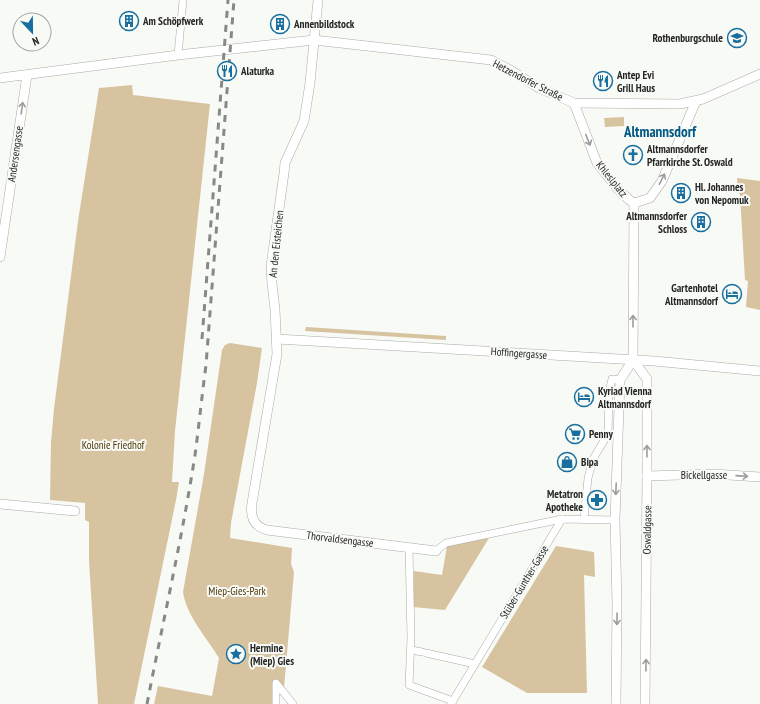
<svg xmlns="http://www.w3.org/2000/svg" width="760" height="704" viewBox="0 0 760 704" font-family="'PT Sans Narrow',sans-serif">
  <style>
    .green { fill: #d8c3a0 }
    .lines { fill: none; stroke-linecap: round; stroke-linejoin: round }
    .pedestrian-casing { stroke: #a9aba8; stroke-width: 8 }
    .minor-casing { stroke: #a9aba8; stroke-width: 10 }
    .pedestrian { stroke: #fff; stroke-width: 7 }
    .minor { stroke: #fff; stroke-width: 9 }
    .rail { stroke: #878986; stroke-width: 3; stroke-dasharray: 7 7; stroke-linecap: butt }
    .oneway { stroke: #9d9d9d }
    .labels { text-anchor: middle; stroke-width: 4; stroke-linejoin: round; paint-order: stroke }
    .poi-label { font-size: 11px; font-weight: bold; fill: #252625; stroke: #f8faf6; text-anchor: start }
    .street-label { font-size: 11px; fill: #252625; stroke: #f8faf6 }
    .park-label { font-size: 11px; fill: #4b3405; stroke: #f8faf6 }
    .district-label { font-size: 15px; font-weight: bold; fill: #005983; stroke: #f8faf6 }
  </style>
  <rect width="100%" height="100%" fill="#f8faf6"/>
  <!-- green -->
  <g class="green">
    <path d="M132,85L133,95L210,104L175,431L172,482H179L176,500L134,704H98L89,561V522L85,520V503L50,500L51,442L54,409L78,221L99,88Z"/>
    <path d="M624,117V126L605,127L604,118Z"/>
    <path d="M737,178L760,181V310L746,307L748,281L745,280L740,195L738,191Z"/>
    <path d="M306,327L446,336V340L305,331Z"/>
    <path d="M230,343L262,348L257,383L231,523L230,538L292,548L291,564L294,572L284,688L273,691V704H154L158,686L212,696L219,658C207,638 186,615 183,592L204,474L222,350L225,345Z"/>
    <path d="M489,538L445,610L413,607L414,571L442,575L447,546Z"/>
    <path d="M556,546L594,552L595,577L584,575L587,693H527L482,667Z"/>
  </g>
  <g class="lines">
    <!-- pedestrian casing -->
    <g class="pedestrian-casing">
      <g id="pedestrian">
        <path d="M178,55L183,0"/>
        <path d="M584,519L588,478L593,459L608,434L609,392L612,379L620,380"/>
        <path d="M409,548L411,638L409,685L453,701"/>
        <path d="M436,551L446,543L562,519"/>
        <path d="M411,650L422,652"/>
        <path d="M426,653L475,664"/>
        <path d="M276,704V683L293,704"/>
        <path d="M451,704L562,519L615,520"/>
      </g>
    </g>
    <!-- minor casing -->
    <g class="minor-casing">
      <g id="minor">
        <path d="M318,0L310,83L304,121L285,163L284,173L271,266L272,284L275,309L277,354L252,503C250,516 253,526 267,530L436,551"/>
        <path d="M0,78L178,55L314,40L491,60L512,71L539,88L574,103L680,104L703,99L760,74"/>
        <path d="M574,103L597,163L617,188L628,199L634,203"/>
        <path d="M634,203L650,198L662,181L696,101"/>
        <path d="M0,257L27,75"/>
        <path d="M277,339L654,361L760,371"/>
        <path d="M633,360L647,379V476L645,704"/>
        <path d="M647,476L713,474L760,477"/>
        <path d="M0,504L75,511"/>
        <path d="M616,704L617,603L615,520L620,380L633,360L634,203"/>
      </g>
    </g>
    <!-- pedestrian -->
    <use href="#pedestrian" class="pedestrian"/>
    <!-- minor -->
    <use href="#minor" class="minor"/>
    <!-- rail -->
    <g class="rail">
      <path d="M202,339L228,0"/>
      <path d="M147,704C163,621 182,539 195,455C199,425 202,395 206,365L234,0"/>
    </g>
  </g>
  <!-- one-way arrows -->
  <defs><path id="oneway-shaft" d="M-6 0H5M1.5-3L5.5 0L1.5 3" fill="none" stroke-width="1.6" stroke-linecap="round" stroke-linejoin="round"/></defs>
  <g class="oneway">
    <use href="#oneway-shaft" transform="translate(22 108) rotate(-82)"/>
    <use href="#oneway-shaft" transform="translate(588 140) rotate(68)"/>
    <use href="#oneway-shaft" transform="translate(662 179) rotate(-63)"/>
    <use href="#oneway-shaft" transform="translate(633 321) rotate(-90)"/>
    <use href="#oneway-shaft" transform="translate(647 451) rotate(-90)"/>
    <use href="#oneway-shaft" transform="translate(742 476) rotate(4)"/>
    <use href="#oneway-shaft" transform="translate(616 489) rotate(92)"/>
    <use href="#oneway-shaft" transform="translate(617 619) rotate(91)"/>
    <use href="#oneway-shaft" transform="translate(646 665) rotate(-89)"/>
  </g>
  <!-- icons -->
  <defs>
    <g id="building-ring" transform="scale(1)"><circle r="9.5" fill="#f8faf6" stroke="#196f9f" stroke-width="1.5"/><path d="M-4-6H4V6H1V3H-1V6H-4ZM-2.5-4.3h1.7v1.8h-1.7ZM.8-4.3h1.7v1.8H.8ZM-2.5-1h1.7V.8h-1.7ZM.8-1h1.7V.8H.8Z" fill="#196f9f"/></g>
    <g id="school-ring" transform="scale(1)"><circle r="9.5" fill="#f8faf6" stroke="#196f9f" stroke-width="1.5"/><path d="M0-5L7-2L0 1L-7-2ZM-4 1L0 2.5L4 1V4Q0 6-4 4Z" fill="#196f9f"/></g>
    <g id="restaurant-ring" transform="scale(1)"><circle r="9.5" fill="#f8faf6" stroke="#196f9f" stroke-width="1.5"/><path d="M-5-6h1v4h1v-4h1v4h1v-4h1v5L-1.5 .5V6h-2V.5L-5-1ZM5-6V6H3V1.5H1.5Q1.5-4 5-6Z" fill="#196f9f"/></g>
    <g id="church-ring" transform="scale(1)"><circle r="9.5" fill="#f8faf6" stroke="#196f9f" stroke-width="1.5"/><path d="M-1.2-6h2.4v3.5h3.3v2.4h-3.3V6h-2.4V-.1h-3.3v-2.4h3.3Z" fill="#196f9f"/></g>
    <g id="hotel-ring" transform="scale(1)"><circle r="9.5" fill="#f8faf6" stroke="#196f9f" stroke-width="1.5"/><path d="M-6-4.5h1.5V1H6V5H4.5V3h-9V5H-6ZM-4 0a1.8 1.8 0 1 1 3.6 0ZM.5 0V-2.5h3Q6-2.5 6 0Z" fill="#196f9f"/></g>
    <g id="supermarket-ring" transform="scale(1)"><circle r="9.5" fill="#f8faf6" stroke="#196f9f" stroke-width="1.5"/><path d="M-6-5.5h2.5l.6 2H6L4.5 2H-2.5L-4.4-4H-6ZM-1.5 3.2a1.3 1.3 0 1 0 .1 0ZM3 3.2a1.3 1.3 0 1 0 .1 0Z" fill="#196f9f"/></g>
    <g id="shop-ring" transform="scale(1)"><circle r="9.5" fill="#f8faf6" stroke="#196f9f" stroke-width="1.5"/><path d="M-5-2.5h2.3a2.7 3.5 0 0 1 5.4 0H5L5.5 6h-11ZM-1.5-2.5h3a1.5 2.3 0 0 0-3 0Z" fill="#196f9f"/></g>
    <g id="pharmacy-ring" transform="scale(1)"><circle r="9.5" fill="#f8faf6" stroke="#196f9f" stroke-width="1.5"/><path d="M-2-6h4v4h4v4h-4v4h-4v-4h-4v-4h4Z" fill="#196f9f"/></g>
    <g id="sight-ring" transform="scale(1)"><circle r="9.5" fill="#f8faf6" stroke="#196f9f" stroke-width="1.5"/><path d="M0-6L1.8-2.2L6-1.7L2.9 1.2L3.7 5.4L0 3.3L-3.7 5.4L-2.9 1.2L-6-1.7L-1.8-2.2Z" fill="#196f9f"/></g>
  </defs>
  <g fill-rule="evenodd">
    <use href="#building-ring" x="129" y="21"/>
    <use href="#building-ring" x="280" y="24"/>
    <use href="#school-ring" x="737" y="38"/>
    <use href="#restaurant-ring" x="227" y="71"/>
    <use href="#restaurant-ring" x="603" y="81"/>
    <use href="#church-ring" x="633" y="155"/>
    <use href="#building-ring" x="681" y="193"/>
    <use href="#building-ring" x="701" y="222"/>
    <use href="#hotel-ring" x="732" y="294"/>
    <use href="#hotel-ring" x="584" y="397"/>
    <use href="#supermarket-ring" x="575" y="434"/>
    <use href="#shop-ring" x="567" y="462"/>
    <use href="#pharmacy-ring" x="597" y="500"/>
    <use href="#sight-ring" x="236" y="654"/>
  </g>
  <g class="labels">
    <!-- poi labels -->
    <g class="poi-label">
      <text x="143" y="25">Am Schöpfwerk</text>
      <text x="294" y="28">Annenbildstock</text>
      <text x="723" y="42" text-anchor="end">Rothenburgschule</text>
      <text x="241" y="75">Alaturka</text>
      <text x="617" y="79">Antep Evi<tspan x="617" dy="13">Grill Haus</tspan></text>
      <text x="647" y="153">Altmannsdorfer<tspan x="647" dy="13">Pfarrkirche St. Oswald</tspan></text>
      <text x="695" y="191">Hl. Johannes<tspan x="695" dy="13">von Nepomuk</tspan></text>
      <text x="687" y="220" text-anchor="end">Altmannsdorfer<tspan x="687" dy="13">Schloss</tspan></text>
      <text x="718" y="292" text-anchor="end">Gartenhotel<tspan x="718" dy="13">Altmannsdorf</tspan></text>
      <text x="598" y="395">Kyriad Vienna<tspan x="598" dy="13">Altmannsdorf</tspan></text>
      <text x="589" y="438">Penny</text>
      <text x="581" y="466">Bipa</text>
      <text x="583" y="498" text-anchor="end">Metatron<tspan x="583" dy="13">Apotheke</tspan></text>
      <text x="250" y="652">Hermine<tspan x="250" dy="13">(Miep) Gies</tspan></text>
    </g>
    <!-- street labels -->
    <g class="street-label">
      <text transform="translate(528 80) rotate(27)" y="4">Hetzendorfer Straße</text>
      <text transform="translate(15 154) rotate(-82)" y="4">Andersengasse</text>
      <text transform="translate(612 179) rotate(51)" y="4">Khleslplatz</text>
      <text transform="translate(276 244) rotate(-84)" y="4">An den Eisteichen</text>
      <text transform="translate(519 353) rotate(4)" y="4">Hoffingergasse</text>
      <text x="704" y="479">Bickellgasse</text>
      <text transform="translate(647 530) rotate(-89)" y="4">Oswaldgasse</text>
      <text transform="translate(340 539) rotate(7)" y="4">Thorvaldsengasse</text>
      <text transform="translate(524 582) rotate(-59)" y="4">Stüber-Gunther-Gasse</text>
    </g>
    <!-- park labels -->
    <g class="park-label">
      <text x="113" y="449">Kolonie Friedhof</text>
      <text x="237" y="595">Miep-Gies-Park</text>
    </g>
    <!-- district labels -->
    <g class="district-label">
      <text x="660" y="137">Altmannsdorf</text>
    </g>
  </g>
  <!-- north arrow -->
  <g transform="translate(32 32) rotate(158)"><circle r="19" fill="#f8faf6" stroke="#a4a5a2"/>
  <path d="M0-3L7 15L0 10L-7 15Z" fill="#196f9f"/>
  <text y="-6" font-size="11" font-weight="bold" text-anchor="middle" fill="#252625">N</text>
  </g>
</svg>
